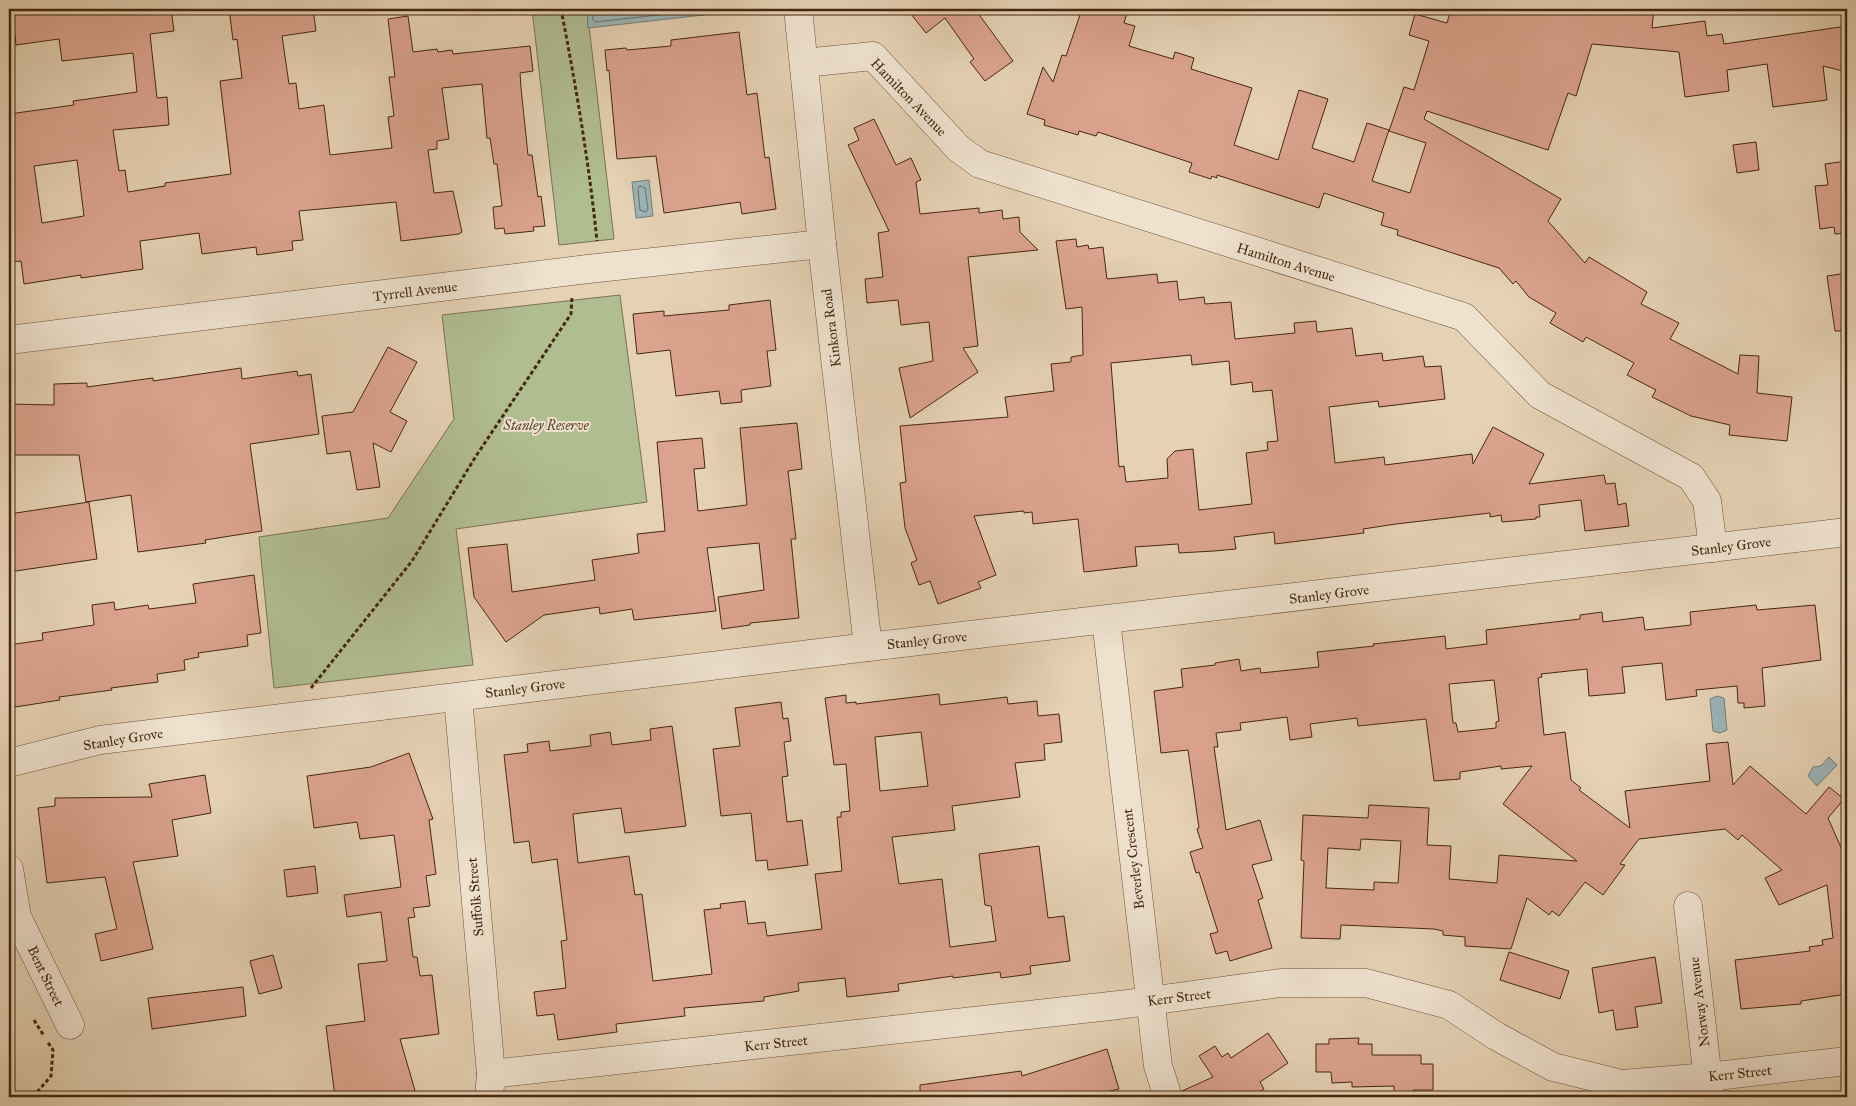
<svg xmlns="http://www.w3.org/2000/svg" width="1856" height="1106" viewBox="0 0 1856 1106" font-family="'IM FELL Great Primer',serif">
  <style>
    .green { fill: #b0bd91; stroke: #7b7250 }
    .water { fill: #9ab5b8; stroke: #787d74 }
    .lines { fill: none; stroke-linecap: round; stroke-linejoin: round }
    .shore { stroke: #706e64; stroke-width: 1 }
    .building { fill: #dba38e; stroke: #46280f; fill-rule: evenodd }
    .minor-casing { stroke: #6e5238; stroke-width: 29 }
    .path { stroke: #46280f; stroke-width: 3; stroke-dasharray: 4 2.5; stroke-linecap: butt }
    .minor { stroke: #eee1ce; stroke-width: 28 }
    .labels { text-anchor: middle; stroke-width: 4; stroke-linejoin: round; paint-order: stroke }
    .street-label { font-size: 14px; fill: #46280f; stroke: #eee1ce }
    .park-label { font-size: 14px; font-style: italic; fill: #5b4629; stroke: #eee1ce }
  </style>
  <rect width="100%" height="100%" fill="#e5d1b4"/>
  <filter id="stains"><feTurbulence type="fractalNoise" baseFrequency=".004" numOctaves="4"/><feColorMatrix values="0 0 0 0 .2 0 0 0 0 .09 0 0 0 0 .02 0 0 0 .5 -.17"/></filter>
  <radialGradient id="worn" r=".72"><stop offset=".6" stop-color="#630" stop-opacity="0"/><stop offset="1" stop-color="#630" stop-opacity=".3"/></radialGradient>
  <!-- green -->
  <g class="green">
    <path d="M532,9H587L614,239L559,245Z"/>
    <path d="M620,295L647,502L456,529L473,665L274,688L259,537L388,518L454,419L442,315Z"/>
  </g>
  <!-- water -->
  <g class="water">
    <path d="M587,9H757L588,28Z"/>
    <path d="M649,180L653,216L636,218L632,182Z"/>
    <path d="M1717,696L1724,698L1727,730L1720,733L1713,731L1710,699Z"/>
    <path d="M1829,757L1837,765L1817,786L1808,776L1813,767L1821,766Z"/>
  </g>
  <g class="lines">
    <!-- shore -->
    <g class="shore">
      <path d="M592,9L593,20L595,22L712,9"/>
      <path d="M598,9L601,15L656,9"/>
      <path d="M640,186L645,188L648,209L646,212L640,210L638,189Z"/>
    </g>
  </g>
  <!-- building -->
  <g class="building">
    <path d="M9,9H171L174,31L150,34L157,98L167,97L169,125L113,130L119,171L125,170L128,192L165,186V183L231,174L220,81L242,78L237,39L233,40L229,9H313L316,31L282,36L289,84L296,83L299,109L324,105L330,155L392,148L388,117L394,116L389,77H395L388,19L408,16L413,52L437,49L438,52L452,50L453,54L530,46L533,71L520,73L521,88L528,155H532L538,197L541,196L545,226L533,227L534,231L505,234L504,228L495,229L493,207L502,206L497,164H494L490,138H487L482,84L442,88L449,139L437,141V149L428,150L434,193L453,191L462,232L459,234L401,241L396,202L299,211L303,240L292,241L293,250L257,255L256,247L202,254L199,233L140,241L143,269L81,278V275L24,284L21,261L9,262V224H13L9,197V114L74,105L73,101L137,92L133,53L62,61L59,39L16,45L15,35L9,36ZM77,160L84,216L42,223L34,166Z"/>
    <path d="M907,9H975L1013,61L985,81L970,62L974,59L945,18L926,33Z"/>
    <path d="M1082,9H1128L1124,23L1135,26L1129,46L1173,59L1175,52L1194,58L1191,69L1252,88L1234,145L1278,160L1299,90L1328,99L1312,148L1354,162L1367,123L1389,130L1372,181L1410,193L1426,143L1389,131L1404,87L1414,90L1429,41L1409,35L1415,14L1447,23L1451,9H1654L1652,28L1705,21L1707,36L1722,34L1724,44L1847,26V72L1823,66L1827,100L1773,107L1767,64L1727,70L1729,91L1685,97L1679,52L1592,44L1576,96L1568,93L1548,150L1427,111L1424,119L1561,199L1548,221L1585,263L1589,257L1647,292L1641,304L1679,323L1670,339L1738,374L1740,355L1759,356L1757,393L1792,397L1787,441L1729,435L1730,425L1691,416L1652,397L1656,390L1627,375L1634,363L1586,337L1583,342L1550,323L1556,313L1529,297L1516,281L1513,284L1499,268L1397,235L1398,230L1381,225L1384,213L1324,193L1319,208L1217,175V178L1212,176L1211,179L1189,172L1192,163L1098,132L1096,136L1079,131L1078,135L1044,125L1045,120L1027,114L1043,67L1053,82L1062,55L1066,56Z"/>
    <path d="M739,32L747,95L757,93L765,158L769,157L776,209L742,214L740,202L664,213L656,156L617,159L609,70L607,71L605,50L626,48L627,50L671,46V40Z"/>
    <path d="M874,119L896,165L911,158L921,180L916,182L920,214L979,208V213L1002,210L1003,219L1019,217L1020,232L1038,250L968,257L978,346L963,348L978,372L910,418L899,368L933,361L929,322L901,325L898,300L867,303L865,279L883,277L878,233L889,231L848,145L859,140L854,128Z"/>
    <path d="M1756,142L1759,170L1737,173L1733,145Z"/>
    <path d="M1847,161V233L1835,234L1834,227L1820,229L1815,186L1828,185L1825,164Z"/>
    <path d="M1076,239L1077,247L1088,245L1089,249L1103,247L1107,279L1157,274L1158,283L1177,281L1179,300L1204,297L1205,304L1231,302L1235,339L1295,333L1294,323L1316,321L1317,332L1352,328L1356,356L1382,353L1383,361L1423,356L1425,367L1441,366L1445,399L1379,407L1378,401L1329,407L1335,463L1384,457L1385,465L1472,454L1473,464L1493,427L1544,454L1529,484L1604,475L1606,484L1615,483L1618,505L1626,503L1629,526L1585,531L1581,500L1539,505L1540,517H1536V519L1502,522L1501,515L1490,517V513L1396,524L1363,529L1364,533L1275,544L1274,532L1234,537L1236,549L1214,551L1179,553L1178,544L1135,547L1137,566L1084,572L1078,519L1033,524L1032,512L1024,513V511L974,516L996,575L978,582L981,588L938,604L930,581L919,585L911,563L917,560L905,528L900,483L906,482L900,426L1008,417L1005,397L1054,391L1051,364L1071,362V357L1083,355L1082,307L1066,309L1056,241ZM1191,355L1192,365L1229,361L1231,385L1252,382L1253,392L1272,390L1278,441L1267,442L1268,450L1246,453L1252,504L1199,510L1193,449L1175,451L1167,459L1168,478L1126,482L1124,466L1119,467L1111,363Z"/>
    <path d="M1847,273V331H1835L1827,276Z"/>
    <path d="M770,300L776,350L767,351L771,386L741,390L742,402L721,404L719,391L676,396L670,350L637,354L633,314L664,311V316L729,310V305Z"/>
    <path d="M388,347L417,362L390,412L407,421L391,452L373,443L380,487L357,490L350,451L327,454L322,416L353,412Z"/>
    <path d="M241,368L242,379L297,371L298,376L311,374L319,434L250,444L262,531L205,540L206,543L138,552L131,495L86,502L79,455H9V404L54,405V384L87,383V387L153,378V381Z"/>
    <path d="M797,423L802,469L788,471L796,539H791L799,618L750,623V625L722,629L718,597L764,590L759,543L707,548L716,611L634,620L632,609L600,614L599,607L544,615L506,642L474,597L468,548L507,544L512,592L595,580L592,560L639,553L637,534L665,531L657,442L702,438L705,468L694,469L698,511L747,505L740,428Z"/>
    <path d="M89,502L97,559L9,572V514Z"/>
    <path d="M254,575L261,633L247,635L248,646L198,653L199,657L184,660L185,670L157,674L158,682L111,688L112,690L59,697L60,700L9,708V645L43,640L42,633L94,625L92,605L114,602L115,610L148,605L149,609L196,603L193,584Z"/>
    <path d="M1756,605L1757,610L1815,605L1821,660L1762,668L1765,706L1744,708V703H1738L1737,686L1696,690L1697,696L1666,700L1662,663L1622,667L1625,693L1589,696L1587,669L1541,674L1542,677L1538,678L1544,735L1565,732L1571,780L1581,788L1579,790L1630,828L1625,791L1710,781L1706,744L1728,742L1733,785L1750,766L1806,814L1829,787L1844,799L1828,818L1847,861V994L1801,1001V1004L1741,1009L1735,960L1810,951L1809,947L1823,945L1822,940L1833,938L1827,885L1779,905L1765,878L1782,870L1742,835L1738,840L1725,829L1639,839L1620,864L1625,865L1603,895L1585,882L1559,916L1552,911L1549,915L1527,898L1511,949L1465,946V937L1443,935V931L1434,929L1341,925L1340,939L1301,938L1304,861L1301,860L1303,815L1368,818L1369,805L1429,808L1427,845L1451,846L1449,879L1497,883L1499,855L1577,861L1503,804L1532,766L1501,769V766L1460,772V779L1434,781L1426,719L1358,726L1357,718L1310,724L1312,737L1290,740L1287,717L1240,723L1241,730L1216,733L1218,747H1214L1226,830L1260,820L1272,860L1252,865L1263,898L1258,900L1272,948L1230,961L1227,951L1216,954L1210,934L1218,932L1199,872L1196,873L1190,852L1203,848L1197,829L1199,828L1188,750L1161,753L1154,691L1183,687L1181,669L1215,665V663L1239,659L1241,671L1260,668L1261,673L1319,667L1317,652L1374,646L1373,644L1445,636L1446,649L1487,644L1486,630L1580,619V615L1602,612L1603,622L1643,617L1645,630L1691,625L1690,612ZM1494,680L1499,721L1496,722V728L1458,732L1456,723H1453L1449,684ZM1361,839L1401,841L1398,883L1374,882V890L1326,888L1328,848L1360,850Z"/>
    <path d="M939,694L940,705L1007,697L1008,704L1037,701L1038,716L1059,714L1062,742L1044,744L1045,760L1015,763L1020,797L952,806L955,830L892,837L899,884L942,879L950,947L996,941L991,906L985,905L979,854L1039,846L1048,918L1064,916L1070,961L1030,966L1031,974L1001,978L1000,972L953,978V976L898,984L899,991L847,997L845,978L798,983L799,991L764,997V1001L684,1008L685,1016L616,1024L617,1032L558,1040L554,1014L537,1016L534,992L566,988L561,941L567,940L557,859L532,863L529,841L514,843L504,755L528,752L527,744L549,741L550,751L591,746L590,735L610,732L612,745L651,740L650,729L672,726L686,826L625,833L621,808L573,814L578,863L629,856L635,895L642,894L653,981L712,974L704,910L721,908L720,904L745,901L748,924L765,922L767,936L822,929L815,874L842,871L837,817H841V812L850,811L846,764L834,765L825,698L846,695V703L856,702V704ZM921,732L928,786L880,791L875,737Z"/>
    <path d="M781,702L783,719L788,718L791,741L784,742L788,776L782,777L787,822L802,820L808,865L768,870L767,860L756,861L751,813L721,816L713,749L740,746L735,708Z"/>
    <path d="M409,753L433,819L429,820L436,874L426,876L430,906L413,908L415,917L408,918L413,957H417L420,976L432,975L439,1034L400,1039L416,1094L405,1097H335L326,1026L365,1021L358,964L387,961L381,912L347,917L344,895L401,887L394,835L360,839L357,822L314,828L307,776L371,767Z"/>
    <path d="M205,775L211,813L172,820L178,856L133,862L153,949L101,961L95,934L117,929L105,877L47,883L38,808L55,806V798L152,797L149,784Z"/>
    <path d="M315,866L318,893L287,897L284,870Z"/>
    <path d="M1509,952L1569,971L1560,999L1500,980Z"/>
    <path d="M273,955L282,988L259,994L250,961Z"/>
    <path d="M1655,957L1662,1003L1635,1007L1638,1027L1616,1030L1613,1010L1599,1013L1592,968Z"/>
    <path d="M243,987L246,1016L152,1029L148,998Z"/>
    <path d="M1268,1033L1288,1063L1260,1082L1264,1089L1252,1097H1183L1182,1091L1213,1077L1199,1056L1215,1046L1222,1057L1228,1053L1231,1058Z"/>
    <path d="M1359,1038L1358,1044H1372V1055H1421V1064H1433V1090H1413V1097H1394V1086L1352,1087V1082L1332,1083L1331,1072H1316V1044H1329V1039Z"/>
    <path d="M1107,1049L1119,1089L1110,1091L1112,1097H920V1085L1021,1071L1022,1076Z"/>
  </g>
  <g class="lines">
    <!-- minor casing -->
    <g class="minor-casing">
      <g id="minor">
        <path d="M798,9L822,244L868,647"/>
        <path d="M804,63L873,56L959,149L980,164L1464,317L1540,395L1691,477L1707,501L1713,548"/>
        <path d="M9,340L588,269L822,244"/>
        <path d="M1106,620L1158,1066L1168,1097"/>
        <path d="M458,697L491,1074L489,1097"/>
        <path d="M9,763L100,740L868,647L1847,532"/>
        <path d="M9,869L17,917L70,1025"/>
        <path d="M1688,906L1710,1097"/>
        <path d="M491,1074L1119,1005L1280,983H1366L1449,1005L1496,1036L1553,1067L1622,1084L1708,1077L1847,1061"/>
      </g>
    </g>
    <!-- path -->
    <g class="path">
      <path d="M561,9C576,86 589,163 597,241"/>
      <path d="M311,688L412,561L476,456L571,314L572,297"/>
      <path d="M34,1020L44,1036"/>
      <path d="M33,1097L51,1076L53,1050L47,1041"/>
    </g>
    <!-- minor -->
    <use href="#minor" class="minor"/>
  </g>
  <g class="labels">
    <!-- street labels -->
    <g class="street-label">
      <text transform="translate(909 97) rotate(46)" y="5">Hamilton Avenue</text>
      <text transform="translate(1286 262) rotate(17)" y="5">Hamilton Avenue</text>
      <text transform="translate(415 291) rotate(-7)" y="5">Tyrrell Avenue</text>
      <text transform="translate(831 328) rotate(-97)" y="5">Kinkora Road</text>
      <text transform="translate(1731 546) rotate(-7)" y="5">Stanley Grove</text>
      <text transform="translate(1329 594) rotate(-7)" y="5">Stanley Grove</text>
      <text transform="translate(927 640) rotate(-6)" y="5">Stanley Grove</text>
      <text transform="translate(525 688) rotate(-7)" y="5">Stanley Grove</text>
      <text transform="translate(123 739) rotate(-9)" y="5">Stanley Grove</text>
      <text transform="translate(1133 859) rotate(-97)" y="5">Beverley Crescent</text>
      <text transform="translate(475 897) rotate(-95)" y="5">Suffolk Street</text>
      <text transform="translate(46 976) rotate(64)" y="5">Bent Street</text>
      <text transform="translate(1179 997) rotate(-7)" y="5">Kerr Street</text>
      <text transform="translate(1699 1002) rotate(-97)" y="5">Norway Avenue</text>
      <text transform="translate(776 1043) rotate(-6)" y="5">Kerr Street</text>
      <text transform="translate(1740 1073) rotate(-6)" y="5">Kerr Street</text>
    </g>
    <!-- park labels -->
    <g class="park-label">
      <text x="546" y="430">Stanley Reserve</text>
    </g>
  </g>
  <!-- margin -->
  <rect width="1856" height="1106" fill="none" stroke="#e5d1b4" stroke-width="30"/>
  <rect x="10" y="10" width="1836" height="1086" fill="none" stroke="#46280f" stroke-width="2.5"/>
  <rect x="15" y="15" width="1826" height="1076" fill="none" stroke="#46280f"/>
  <rect width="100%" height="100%" filter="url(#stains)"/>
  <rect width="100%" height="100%" fill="url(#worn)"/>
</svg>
